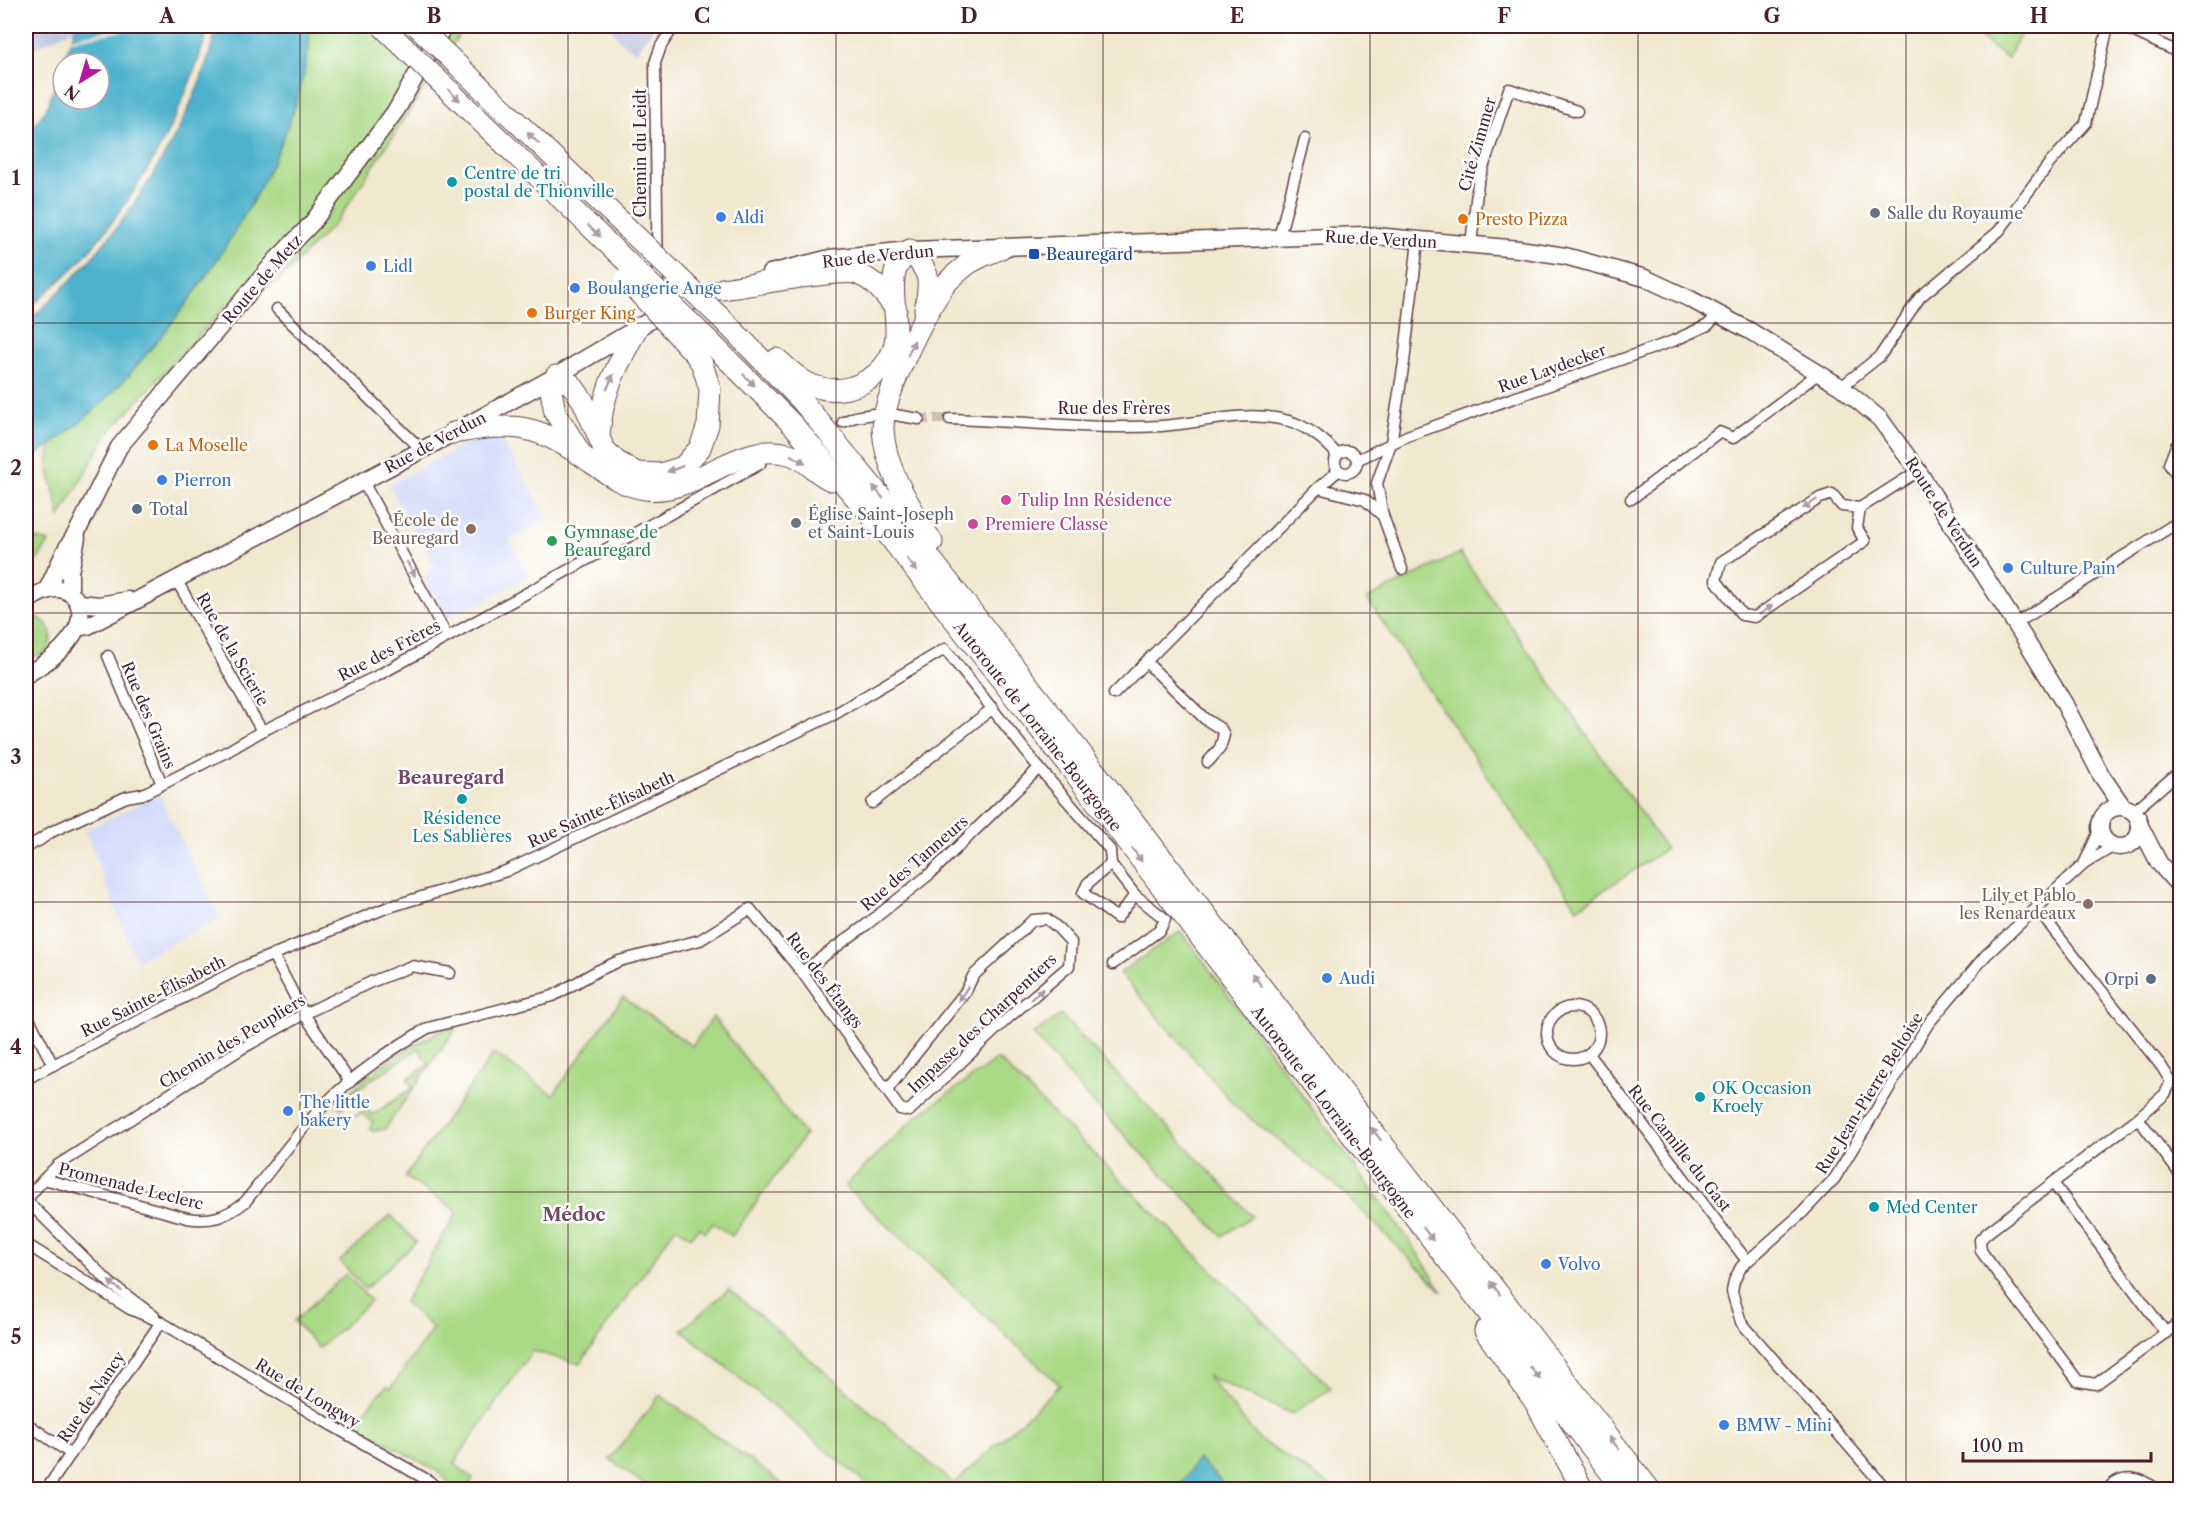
<svg xmlns="http://www.w3.org/2000/svg" width="2206" height="1515" viewBox="0 0 2206 1515" font-family="'Libre Caslon Text',serif">
  <style>
    .built { fill: #d2d9f9 }
    .industrial { fill: #bcc3de }
    .green { fill: #aad986; stroke: #7a7c58; stroke-width: 1.5 }
    .water { fill: #4db2cc; stroke: #4c687c; stroke-width: 1.5; fill-rule: evenodd }
    .pier { fill: #f0e8cf }
    .lines { fill: none; stroke-linecap: round; stroke-linejoin: round }
    .minor-tunnel { stroke: #cfc0ae; stroke-width: 10; stroke-dasharray: 10 5; stroke-linecap: butt }
    .minor-casing { stroke: #633d44; stroke-width: 13 }
    .secondary-casing { stroke: #633d44; stroke-width: 19 }
    .motorway-casing { stroke: #633d44; stroke-width: 23 }
    .minor { stroke: #fff; stroke-width: 10 }
    .secondary { stroke: #fff; stroke-width: 16 }
    .motorway { stroke: #fff; stroke-width: 21 }
    .rail { stroke: #4a1f2b; stroke-width: 4 }
    .motorway-bridge-casing { stroke: #633d44; stroke-width: 23; stroke-linecap: butt }
    .motorway-bridge { stroke: #fff; stroke-width: 21 }
    .oneway { fill: #ae9aa0 }
    .grid { fill: none; stroke: #4a1f2b; stroke-width: 1.5; stroke-opacity: 0.55 }
    .culture-dot { fill: #0f9aa8; stroke: #fff; stroke-width: 2 }
    .worship-dot { fill: #6b7280; stroke: #fff; stroke-width: 2 }
    .shop-dot { fill: #3f7fe0; stroke: #fff; stroke-width: 2 }
    .food-dot { fill: #e8710a; stroke: #fff; stroke-width: 2 }
    .transit-dot { fill: #1a4fb4; stroke: #fff; stroke-width: 2 }
    .hotel-dot { fill: #d1479c; stroke: #fff; stroke-width: 2 }
    .service-dot { fill: #5c6f8a; stroke: #fff; stroke-width: 2 }
    .education-dot { fill: #8d6e63; stroke: #fff; stroke-width: 2 }
    .leisure-dot { fill: #2e9e5b; stroke: #fff; stroke-width: 2 }
    .labels { text-anchor: middle; stroke-width: 5; stroke-linejoin: round; paint-order: stroke }
    .street-label { font-size: 16px; fill: #4a1f2b; stroke: #fff }
    .culture-label { font-size: 16px; fill: #0d838f; stroke: #fff; text-anchor: start }
    .worship-label { font-size: 16px; fill: #5b616d; stroke: #fff; text-anchor: start }
    .shop-label { font-size: 16px; fill: #366cbe; stroke: #fff; text-anchor: start }
    .food-label { font-size: 16px; fill: #c56008; stroke: #fff; text-anchor: start }
    .transit-label { font-size: 16px; fill: #164399; stroke: #fff; text-anchor: start }
    .hotel-label { font-size: 16px; fill: #b23c85; stroke: #fff; text-anchor: start }
    .service-label { font-size: 16px; fill: #4e5e75; stroke: #fff; text-anchor: start }
    .education-label { font-size: 16px; fill: #785e54; stroke: #fff; text-anchor: end }
    .leisure-label { font-size: 16px; fill: #27864d; stroke: #fff; text-anchor: start }
    .neighbourhood-label { font-size: 18px; font-weight: bold; fill: #734866; stroke: #fff }
    .neatline { fill: none; stroke: #4a1f2b; stroke-width: 2 }
    .grid-label { font-size: 20px; text-anchor: middle; font-weight: bold; fill: #4a1f2b }
  </style>
  <rect width="100%" height="100%" fill="#fff"/>
  <filter id="ink" filterUnits="userSpaceOnUse"><feTurbulence type="fractalNoise" baseFrequency=".0167" numOctaves="2"/><feDisplacementMap in="SourceGraphic" scale="12" xChannelSelector="R" yChannelSelector="G"/><feConvolveMatrix kernelMatrix="1 2 1 2 8 2 1 2 1" color-interpolation-filters="sRGB"/></filter>
  <filter id="wash" filterUnits="userSpaceOnUse"><feTurbulence type="fractalNoise" baseFrequency=".008" numOctaves="4" result="noise"/><feDisplacementMap in="SourceGraphic" scale="24" xChannelSelector="R" yChannelSelector="G"/><feGaussianBlur stdDeviation="1.35" result="paint"/><feColorMatrix in="noise" values="0 0 0 0 0 0 0 0 0 0 0 0 0 0 0 0 0 1.4 0 .05"/><feComposite in="paint" operator="in"/></filter>
  <g filter="url(#wash)">
    <rect width="100%" height="100%" fill="#f0e8cf"/>
    <!-- built -->
    <g class="built">
      <path d="M497,433L549,518L510,540L529,576L447,620L423,576L435,567L388,485L474,439Z"/>
      <path d="M159,795L221,918L136,961L85,830Z"/>
    </g>
    <!-- industrial -->
    <g class="industrial">
      <path d="M26,26H76L75,29L26,51Z"/>
      <path d="M610,26H655L636,52L620,41Z"/>
    </g>
    <!-- green -->
    <g class="green">
      <path d="M310,26H465L338,220L276,283L228,304L157,380L106,436L60,517L48,466L51,446L88,415L132,372L192,295L252,203L267,172L309,50Z"/>
      <path d="M1966,26H2025L2007,59Z"/>
      <path d="M38,539L49,542L38,559L26,567V555L33,552L30,542Z"/>
      <path d="M1460,553L1666,849L1577,908L1367,599Z"/>
      <path d="M34,616C61,625 54,660 26,656V617Z"/>
      <path d="M1181,931L1409,1240L1443,1292L1339,1188L1237,1108L1120,973Z"/>
      <path d="M623,997L692,1046L713,1017L805,1135L732,1236L713,1223L705,1232L699,1227L691,1237L676,1227L580,1364L532,1351L454,1463L473,1479L465,1489H456L437,1471L353,1424L387,1386L391,1388L433,1328L404,1302L458,1211L405,1177L494,1053L553,1095Z"/>
      <path d="M1061,1015L1252,1216L1222,1236L1082,1091L1033,1034Z"/>
      <path d="M455,1028V1030L385,1129L372,1131L369,1129L373,1122L361,1113L354,1118L366,1108L372,1115L413,1088L407,1079L429,1065L419,1048L351,1093L355,1101L341,1108L336,1103L340,1099L386,1062L411,1047L444,1029Z"/>
      <path d="M998,1059L1331,1388L1292,1414L1207,1376L1260,1440L1336,1489H1229L1198,1459L1178,1489H873L682,1330L729,1289L954,1484L1060,1385L845,1186L917,1116Z"/>
      <path d="M391,1215L416,1242L365,1289L340,1261Z"/>
      <path d="M346,1274L371,1301L319,1348L294,1321Z"/>
      <path d="M660,1395L789,1489H651L610,1459Z"/>
    </g>
    <!-- water -->
    <g class="water">
      <path d="M76,26H209C184,112 141,194 80,261C63,279 44,295 26,311V136L46,110ZM63,63H99V99H63Z"/>
      <path d="M217,26H310C307,140 206,287 132,371C102,407 64,437 26,462V322C39,313 51,300 63,288C132,221 195,120 217,26Z"/>
      <path d="M1198,1459L1229,1489H1178Z"/>
    </g>
    <!-- pier -->
    <path class="pier" d="M131,26H151L67,41L69,38Z"/>
  </g>
  <g filter="url(#ink)">
    <g class="lines">
      <!-- minor-tunnel -->
      <path class="minor-tunnel" d="M919,419H950"/>
      <!-- minor casing -->
      <g class="minor-casing">
        <g id="minor">
          <path d="M2122,26L2180,53"/>
          <path d="M1279,237L1305,139"/>
          <path d="M1471,244L1478,183L1509,89L1577,111"/>
          <path d="M658,290L655,63L661,46L674,26"/>
          <path d="M277,309L422,450"/>
          <path d="M1841,387L1880,356L1920,297L1999,231L2049,164L2086,123L2108,26"/>
          <path d="M895,415L919,419"/>
          <path d="M950,419C1020,421 1091,430 1161,426C1204,423 1246,409 1289,421C1306,426 1327,441 1337,455"/>
          <path d="M843,422L855,417L873,414"/>
          <path d="M2180,441L2176,446L2169,464L2180,480"/>
          <circle cx="1346" cy="462" r="11"/>
          <path d="M1357,460L1407,436L1673,341L1708,325L1719,313"/>
          <path d="M362,480L447,636"/>
          <path d="M1318,488L1365,500L1383,516L1402,569"/>
          <path d="M1631,499L1719,432L1733,438L1819,373"/>
          <path d="M1860,508L1857,528L1865,541L1755,617L1742,615L1716,580L1721,562L1820,498L1832,494L1842,506L1860,508L1918,471"/>
          <path d="M1383,516L1377,483L1391,443L1404,362L1418,241"/>
          <path d="M177,581L262,731"/>
          <path d="M2015,624L2180,521"/>
          <path d="M108,656L162,784"/>
          <path d="M1146,662L1205,719L1221,729L1224,735L1220,748L1208,762"/>
          <path d="M1114,694L1318,488L1338,471"/>
          <path d="M872,803L993,708"/>
          <path d="M2133,812L2180,771"/>
          <path d="M26,847L40,840L51,832L126,797L143,794L228,751L262,731L377,676L760,464"/>
          <path d="M2084,864L2100,829"/>
          <path d="M2037,909L2162,1067L2171,1082L2165,1094L2138,1118L1987,1233L1980,1240L1981,1251L2078,1381L2096,1384L2180,1322"/>
          <path d="M273,955L304,1014L350,1082"/>
          <path d="M1113,964L1160,930L1165,919L1135,895"/>
          <path d="M802,972L866,925L931,873L1039,768"/>
          <circle cx="1573" cy="1033" r="26"/>
          <path d="M26,1013L53,1065"/>
          <path d="M1589,1054L1747,1261"/>
          <path d="M26,1079L243,967L386,908L506,871L835,714L945,649L1039,768L1110,850L1111,864L1088,883L1083,893L1117,918L1135,895L1111,864"/>
          <path d="M2138,1118L2180,1174"/>
          <path d="M44,1179L58,1165L241,1049L304,1014L371,982L412,966L450,973"/>
          <path d="M2053,1183L2166,1333"/>
          <path d="M26,1200L44,1179L187,1218C210,1222 226,1217 245,1202C271,1170 295,1135 324,1105C350,1078 394,1047 428,1028L553,996L597,971L619,961L700,940L750,909L802,972L900,1109L909,1111L1008,1018L1069,966L1071,942L1058,928L1047,919L1033,920L973,976L966,991L887,1090"/>
          <path d="M26,1200L110,1283L154,1316"/>
          <path d="M26,1244L130,1309L161,1322L319,1418L429,1481L439,1490"/>
          <path d="M26,1423L71,1454"/>
          <path d="M46,1490L161,1322"/>
          <path d="M1887,1490L1741,1322L1732,1292L1734,1281L1741,1267L1802,1213L1835,1178L1928,1024L1986,955L2084,864L2114,846"/>
          <path d="M2107,1490C2122,1471 2142,1478 2158,1490"/>
        </g>
      </g>
      <!-- secondary casing -->
      <g class="secondary-casing">
        <g id="secondary">
          <path d="M770,273L830,258L910,250L1364,235L1519,249L1565,256L1645,278L1690,299L1750,331L1841,387L1880,419L1918,471L2023,636L2064,703L2101,775L2123,807"/>
          <path d="M47,590L65,551L78,530L119,447L277,259L312,223L397,109L444,26"/>
          <path d="M70,593V572L77,538"/>
          <path d="M26,602C32,598 38,593 46,591C71,582 88,606 77,628C66,650 46,663 26,675"/>
          <path d="M80,603L99,605L128,600"/>
          <path d="M77,628L88,626L422,450L556,376L661,314L734,285"/>
          <circle cx="2120" cy="827" r="20"/>
          <path d="M2140,826L2159,863L2180,887"/>
        </g>
      </g>
      <!-- motorway casing -->
      <g class="motorway-casing">
        <g id="motorway">
          <path d="M723,289C746,286 843,268 858,274C876,281 885,295 896,309"/>
          <path d="M725,322L802,401L914,537L1650,1490"/>
          <path d="M707,339L793,425L888,535L1076,775L1624,1490"/>
          <path d="M777,359C788,369 800,381 814,386C847,398 887,378 895,343C900,321 887,284 898,265C901,260 906,255 910,250C931,275 931,279 925,310"/>
          <path d="M453,433C511,423 532,422 582,456C603,470 620,486 646,489C698,495 736,440 789,454C805,458 816,474 831,480"/>
          <path d="M599,435C603,389 617,367 637,328"/>
          <path d="M579,451L555,412L551,391L556,376L572,385L583,401L604,449L616,461L637,473L661,474L683,467L700,448L708,425L710,389L702,364L695,354"/>
          <path d="M932,542C911,507 885,471 883,429C882,397 925,313 944,286C949,279 957,273 964,267C974,258 989,254 1001,248"/>
          <path d="M1485,1331L1535,1402L1583,1490"/>
        </g>
      </g>
      <!-- minor -->
      <use href="#minor" class="minor"/>
      <!-- secondary -->
      <use href="#secondary" class="secondary"/>
      <!-- motorway -->
      <use href="#motorway" class="motorway"/>
      <!-- rail -->
      <path class="rail" d="M26,29L43,26"/>
      <!-- motorway-bridge casing -->
      <g class="motorway-bridge-casing">
        <g id="motorway-bridge">
          <path d="M382,26L707,339"/>
          <path d="M417,26L725,322"/>
          <path d="M626,279L695,354"/>
        </g>
      </g>
      <!-- motorway-bridge -->
      <use href="#motorway-bridge" class="motorway-bridge"/>
    </g>
    <!-- one-way arrows -->
    <defs><path id="oneway-solid" d="M-6-.8H1V-3.2L6.5 0L1 3.2V.8H-6Z" transform="scale(1.5)"/></defs>
    <g class="oneway">
      <use href="#oneway-solid" transform="translate(454 95) rotate(44)"/>
      <use href="#oneway-solid" transform="translate(533 138) rotate(-136)"/>
      <use href="#oneway-solid" transform="translate(594 231) rotate(44)"/>
      <use href="#oneway-solid" transform="translate(911 348) rotate(-66)"/>
      <use href="#oneway-solid" transform="translate(749 380) rotate(44)"/>
      <use href="#oneway-solid" transform="translate(610 382) rotate(-67)"/>
      <use href="#oneway-solid" transform="translate(798 459) rotate(27)"/>
      <use href="#oneway-solid" transform="translate(675 469) rotate(160)"/>
      <use href="#oneway-solid" transform="translate(878 492) rotate(-129)"/>
      <use href="#oneway-solid" transform="translate(1810 504) rotate(147)"/>
      <use href="#oneway-solid" transform="translate(912 565) rotate(52)"/>
      <use href="#oneway-solid" transform="translate(411 569) rotate(61)"/>
      <use href="#oneway-solid" transform="translate(1766 610) rotate(-34)"/>
      <use href="#oneway-solid" transform="translate(1137 855) rotate(53)"/>
      <use href="#oneway-solid" transform="translate(1257 980) rotate(-128)"/>
      <use href="#oneway-solid" transform="translate(963 994) rotate(124)"/>
      <use href="#oneway-solid" transform="translate(1037 994) rotate(-41)"/>
      <use href="#oneway-solid" transform="translate(1376 1134) rotate(-128)"/>
      <use href="#oneway-solid" transform="translate(1428 1234) rotate(53)"/>
      <use href="#oneway-solid" transform="translate(115 1286) rotate(-142)"/>
      <use href="#oneway-solid" transform="translate(1495 1288) rotate(-128)"/>
      <use href="#oneway-solid" transform="translate(1535 1373) rotate(52)"/>
      <use href="#oneway-solid" transform="translate(1614 1443) rotate(-128)"/>
    </g>
  </g>
  <!-- grid -->
  <path class="grid" d="M300,26V1490M568,26V1490M836,26V1490M1103,26V1490M1370,26V1490M1638,26V1490M1906,26V1490M26,323H2180M26,613H2180M26,902H2180M26,1192H2180"/>
  <!-- markers -->
  <g class="culture-dot">
    <circle cx="452" cy="182" r="6"/>
    <circle cx="462" cy="799" r="6"/>
    <circle cx="1700" cy="1097" r="6"/>
    <circle cx="1874" cy="1207" r="6"/>
  </g>
  <g class="worship-dot">
    <circle cx="1875" cy="213" r="6"/>
    <circle cx="796" cy="523" r="6"/>
  </g>
  <g class="shop-dot">
    <circle cx="721" cy="217" r="6"/>
    <circle cx="371" cy="266" r="6"/>
    <circle cx="575" cy="288" r="6"/>
    <circle cx="162" cy="480" r="6"/>
    <circle cx="2008" cy="568" r="6"/>
    <circle cx="1327" cy="978" r="6"/>
    <circle cx="288" cy="1111" r="6"/>
    <circle cx="1546" cy="1264" r="6"/>
    <circle cx="1724" cy="1425" r="6"/>
  </g>
  <g class="food-dot">
    <circle cx="1463" cy="219" r="6"/>
    <circle cx="532" cy="313" r="6"/>
    <circle cx="153" cy="445" r="6"/>
  </g>
  <rect class="transit-dot" x="1028" y="248" width="12" height="12" rx="3"/>
  <g class="hotel-dot">
    <circle cx="1006" cy="500" r="6"/>
    <circle cx="973" cy="524" r="6"/>
  </g>
  <g class="service-dot">
    <circle cx="137" cy="509" r="6"/>
    <circle cx="2151" cy="979" r="6"/>
  </g>
  <g class="education-dot">
    <circle cx="471" cy="529" r="6"/>
    <circle cx="2088" cy="904" r="6"/>
  </g>
  <circle class="leisure-dot" cx="552" cy="541" r="6"/>
  <g class="labels">
    <!-- street labels -->
    <g class="street-label">
      <text transform="translate(1477 144) rotate(-74)" y="6">Cité Zimmer</text>
      <text transform="translate(640 153) rotate(-90)" y="6">Chemin du Leidt</text>
      <text transform="translate(1381 239) rotate(3)" y="6">Rue de Verdun</text>
      <text transform="translate(878 256) rotate(-6)" y="6">Rue de Verdun</text>
      <text transform="translate(262 279) rotate(-49)" y="6">Route de Metz</text>
      <text transform="translate(1552 368) rotate(-20)" y="6">Rue Laydecker</text>
      <text x="1114" y="414">Rue des Frères</text>
      <text transform="translate(435 442) rotate(-28)" y="6">Rue de Verdun</text>
      <text transform="translate(1944 512) rotate(57)" y="6">Route de Verdun</text>
      <text transform="translate(233 649) rotate(60)" y="6">Rue de la Scierie</text>
      <text transform="translate(389 650) rotate(-28)" y="6">Rue des Frères</text>
      <text transform="translate(149 715) rotate(67)" y="6">Rue des Grains</text>
      <text transform="translate(1038 726) rotate(52)" y="6">Autoroute de Lorraine-Bourgogne</text>
      <text transform="translate(601 809) rotate(-25)" y="6">Rue Sainte-Élisabeth</text>
      <text transform="translate(914 863) rotate(-41)" y="6">Rue des Tanneurs</text>
      <text transform="translate(825 980) rotate(53)" y="6">Rue des Étangs</text>
      <text transform="translate(153 996) rotate(-27)" y="6">Rue Sainte-Élisabeth</text>
      <text transform="translate(982 1023) rotate(-43)" y="6">Impasse des Charpentiers</text>
      <text transform="translate(232 1041) rotate(-31)" y="6">Chemin des Peupliers</text>
      <text transform="translate(1869 1093) rotate(-58)" y="6">Rue Jean-Pierre Beltoise</text>
      <text transform="translate(1334 1112) rotate(53)" y="6">Autoroute de Lorraine-Bourgogne</text>
      <text transform="translate(1680 1148) rotate(52)" y="6">Rue Camille du Gast</text>
      <text transform="translate(131 1186) rotate(14)" y="6">Promenade Leclerc</text>
      <text transform="translate(308 1393) rotate(31)" y="6">Rue de Longwy</text>
      <text transform="translate(91 1397) rotate(-56)" y="6">Rue de Nancy</text>
    </g>
    <!-- culture labels -->
    <g class="culture-label">
      <text x="464" y="179">Centre de tri<tspan x="464" dy="18">postal de Thionville</tspan></text>
      <text x="462" y="824" text-anchor="middle">Résidence<tspan x="462" dy="18">Les Sablières</tspan></text>
      <text x="1712" y="1094">OK Occasion<tspan x="1712" dy="18">Kroely</tspan></text>
      <text x="1886" y="1213">Med Center</text>
    </g>
    <!-- worship labels -->
    <g class="worship-label">
      <text x="1887" y="219">Salle du Royaume</text>
      <text x="808" y="520">Église Saint-Joseph<tspan x="808" dy="18">et Saint-Louis</tspan></text>
    </g>
    <!-- shop labels -->
    <g class="shop-label">
      <text x="733" y="223">Aldi</text>
      <text x="383" y="272">Lidl</text>
      <text x="587" y="294">Boulangerie Ange</text>
      <text x="174" y="486">Pierron</text>
      <text x="2020" y="574">Culture Pain</text>
      <text x="1339" y="984">Audi</text>
      <text x="300" y="1108">The little<tspan x="300" dy="18">bakery</tspan></text>
      <text x="1558" y="1270">Volvo</text>
      <text x="1736" y="1431">BMW - Mini</text>
    </g>
    <!-- food labels -->
    <g class="food-label">
      <text x="1475" y="225">Presto Pizza</text>
      <text x="544" y="319">Burger King</text>
      <text x="165" y="451">La Moselle</text>
    </g>
    <!-- transit labels -->
    <g class="transit-label">
      <text x="1046" y="260">Beauregard</text>
    </g>
    <!-- hotel labels -->
    <g class="hotel-label">
      <text x="1018" y="506">Tulip Inn Résidence</text>
      <text x="985" y="530">Premiere Classe</text>
    </g>
    <!-- service labels -->
    <g class="service-label">
      <text x="149" y="515">Total</text>
      <text x="2139" y="985" text-anchor="end">Orpi</text>
    </g>
    <!-- education labels -->
    <g class="education-label">
      <text x="459" y="526">École de<tspan x="459" dy="18">Beauregard</tspan></text>
      <text x="2076" y="901">Lily et Pablo<tspan x="2076" dy="18">les Renardeaux</tspan></text>
    </g>
    <!-- leisure labels -->
    <g class="leisure-label">
      <text x="564" y="538">Gymnase de<tspan x="564" dy="18">Beauregard</tspan></text>
    </g>
    <!-- neighbourhood labels -->
    <g class="neighbourhood-label">
      <text x="451" y="784">Beauregard</text>
      <text x="574" y="1221">Médoc</text>
    </g>
  </g>
  <!-- margin -->
  <rect width="2206" height="1515" fill="none" stroke="#fff" stroke-width="66"/>
  <!-- north arrow -->
  <g transform="translate(81 81) rotate(217)"><circle r="28" fill="#ffffff" stroke="#b7a5aa" stroke-width="1.5"/>
  <path d="M0-4.5L10 22L0 15L-10 22Z" fill="#b5179e"/>
  <text y="-9" font-size="16" font-weight="bold" text-anchor="middle" fill="#4a1f2b">N</text>
  </g>
  <!-- scale -->
  <path d="M1963 1452v9h188v-9" fill="none" stroke="#4a1f2b" stroke-width="3"/>
  <text x="1972" y="1452" font-size="18" fill="#4a1f2b" stroke="#ffffff" stroke-width="4.5" paint-order="stroke">100 m</text>
  <rect x="33" y="33" width="2140" height="1449" class="neatline"/>
  <g class="grid-label">
    <text x="167" y="23">A</text>
    <text x="434" y="23">B</text>
    <text x="702" y="23">C</text>
    <text x="969" y="23">D</text>
    <text x="1237" y="23">E</text>
    <text x="1504" y="23">F</text>
    <text x="1772" y="23">G</text>
    <text x="2039" y="23">H</text>
    <text x="16" y="185">1</text>
    <text x="16" y="475">2</text>
    <text x="16" y="764">3</text>
    <text x="16" y="1054">4</text>
    <text x="16" y="1344">5</text>
  </g>
</svg>
